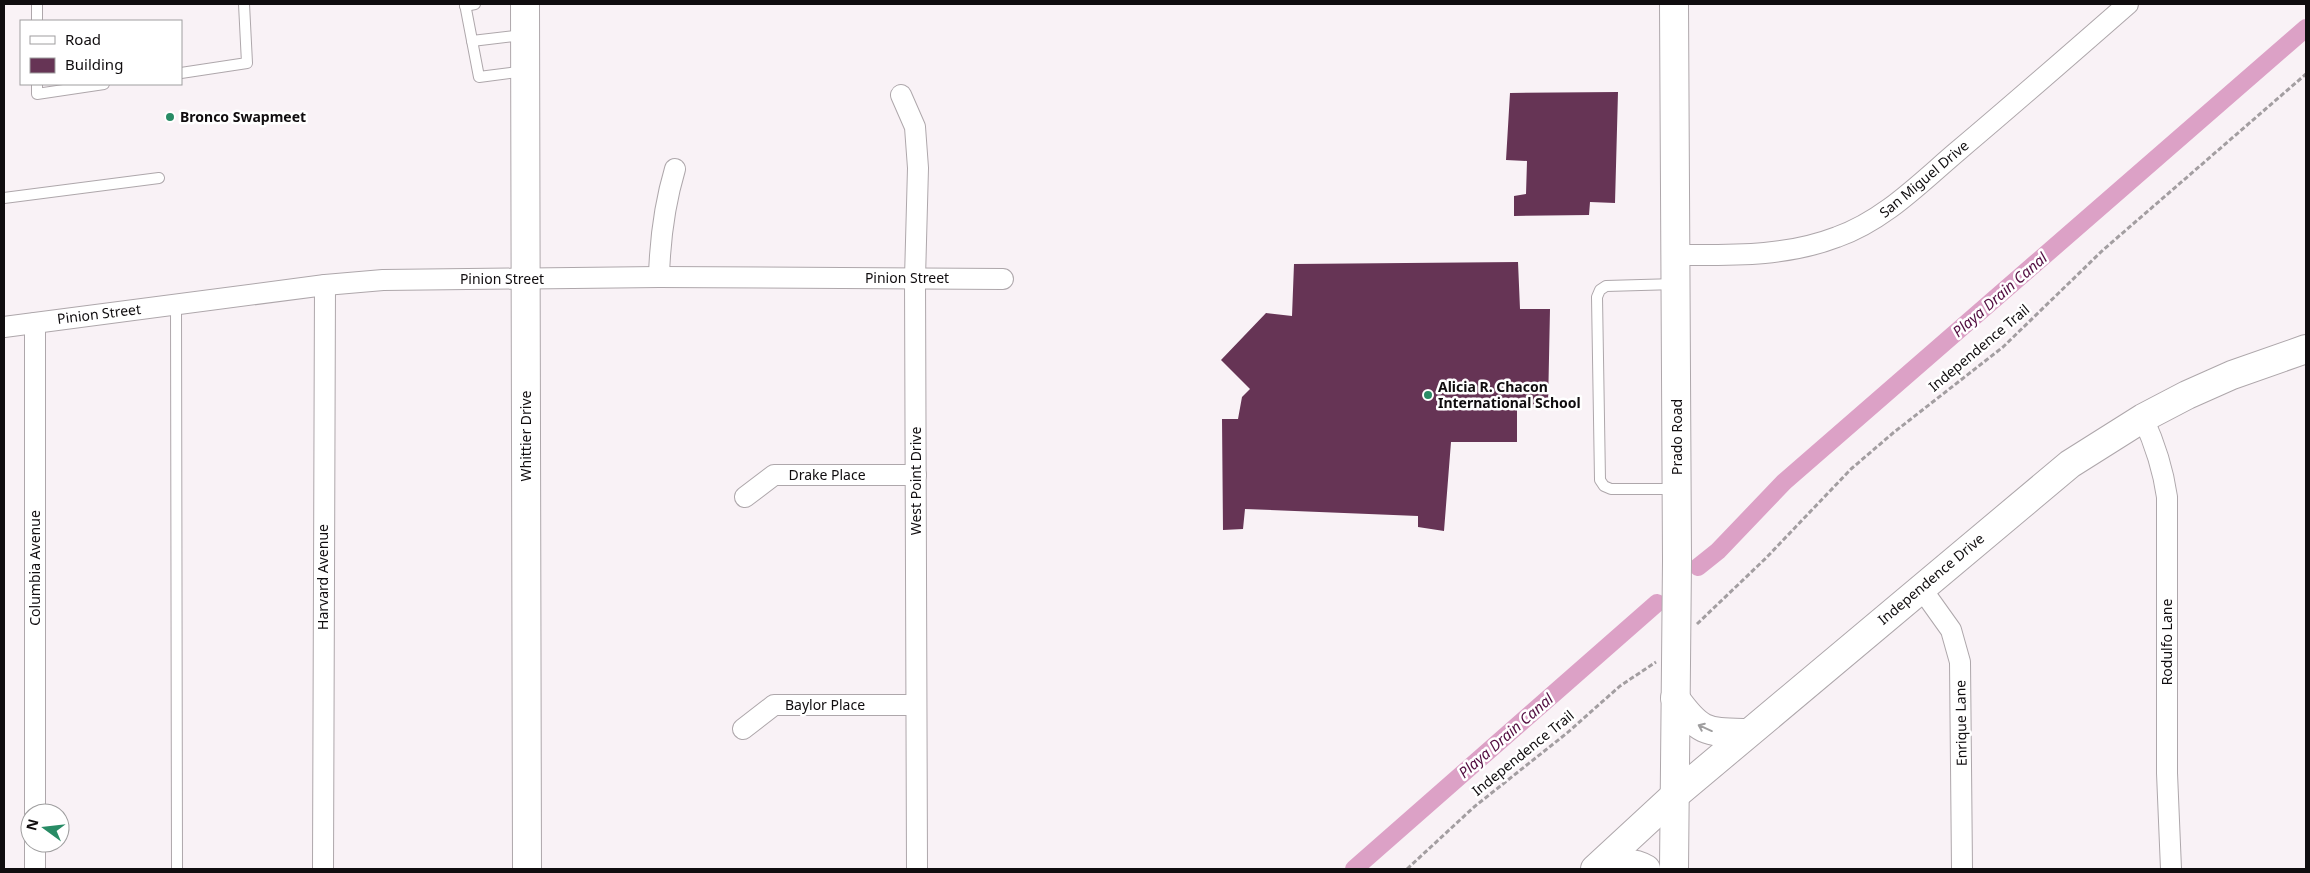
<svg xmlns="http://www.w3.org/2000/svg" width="2310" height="873" viewBox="0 0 2310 873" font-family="'Noto Sans',sans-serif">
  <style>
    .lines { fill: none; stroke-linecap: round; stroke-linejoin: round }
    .canal { stroke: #dca1c6; stroke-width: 18 }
    .building { fill: #663455 }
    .lane-casing { stroke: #aea7ab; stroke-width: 12 }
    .street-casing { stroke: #aea7ab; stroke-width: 22 }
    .secondary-casing { stroke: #aea7ab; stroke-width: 30 }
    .path { stroke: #a39ea1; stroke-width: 3; stroke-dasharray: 5 2.5; stroke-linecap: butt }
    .lane { stroke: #fff; stroke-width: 10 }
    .street { stroke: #fff; stroke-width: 20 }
    .secondary { stroke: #fff; stroke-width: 28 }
    .oneway { stroke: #9f9e9f }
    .poi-dot { fill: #288b65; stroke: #fff; stroke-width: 2 }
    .labels { text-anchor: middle; stroke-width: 5; stroke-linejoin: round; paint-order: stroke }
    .poi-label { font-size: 14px; font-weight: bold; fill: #100d0f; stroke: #fff; text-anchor: start }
    .street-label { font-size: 14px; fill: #100d0f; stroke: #fff }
    .water-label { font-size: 15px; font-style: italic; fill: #520d40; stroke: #fff }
  </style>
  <rect width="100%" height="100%" fill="#f9f2f6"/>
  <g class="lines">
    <!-- canal -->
    <g class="canal">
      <path d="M1698,567L1718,551L1784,482L2306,28"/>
      <path d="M1354,869L1657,603"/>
    </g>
  </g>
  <!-- building -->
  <g class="building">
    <path d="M1618,92L1615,203L1590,202L1589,215L1514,216V196L1526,194L1527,161L1506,160L1510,93Z"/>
    <path d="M1518,262L1520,309H1550L1548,407L1517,408V442H1451L1444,531L1418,527V516L1245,509L1243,529L1223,530L1222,419H1238L1242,397L1250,389L1221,360L1266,313L1292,316L1294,264Z"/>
  </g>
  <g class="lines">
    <!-- lane casing -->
    <g class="lane-casing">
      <g id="lane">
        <path d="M465,4L479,77L525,71"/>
        <path d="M465,6L475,4"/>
        <path d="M37,21V4"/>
        <path d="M472,41L523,35"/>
        <path d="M181,73L247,63L244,4"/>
        <path d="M37,84V94L104,84"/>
        <path d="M4,198L159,178"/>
        <path d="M1676,284L1606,286L1600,290L1597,297L1600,480L1604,486L1611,489H1676"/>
        <path d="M176,304L177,869"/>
      </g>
    </g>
    <!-- street casing -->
    <g class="street-casing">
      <g id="street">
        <path d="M901,95L915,127L918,168L915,278L917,869"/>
        <path d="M1677,255C1731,255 1785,257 1837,237C1885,220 1921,182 1959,150C2016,102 2072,53 2128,4"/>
        <path d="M659,277C660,238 664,206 675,169"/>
        <path d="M35,323V813"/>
        <path d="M4,327L325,285L383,280L659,277L1003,279"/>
        <path d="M2143,418C2155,444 2163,469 2167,497V773L2171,869"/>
        <path d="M745,497L774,475H916"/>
        <path d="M1921,588L1951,630L1960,662L1962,869"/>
        <path d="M743,729L774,705H916"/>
        <path d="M35,843V869"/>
        <path d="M323,869L325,285"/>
      </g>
    </g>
    <!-- secondary casing -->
    <g class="secondary-casing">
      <g id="secondary">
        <path d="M525,4L527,869"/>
        <path d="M1675,698C1700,733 1706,732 1747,733"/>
        <path d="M1595,869L1674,796L2070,464L2143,418L2187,395L2232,375L2306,349"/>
        <path d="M1601,869C1617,864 1631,860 1646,869"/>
        <path d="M1674,869L1677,561L1674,4"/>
      </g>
    </g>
    <!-- path -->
    <g class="path">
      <path d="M1697,624L1766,558L1851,469L1893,433L2003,347L2103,250L2306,74"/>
      <path d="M1407,869L1474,807L1567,733L1620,686L1656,662"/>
    </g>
    <!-- lane -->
    <use href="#lane" class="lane"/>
    <!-- street -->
    <use href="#street" class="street"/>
    <!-- secondary -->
    <use href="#secondary" class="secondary"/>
  </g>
  <!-- one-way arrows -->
  <defs><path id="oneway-shaft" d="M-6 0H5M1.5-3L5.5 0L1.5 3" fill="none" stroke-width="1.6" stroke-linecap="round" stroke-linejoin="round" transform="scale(1.25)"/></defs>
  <use class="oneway" href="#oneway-shaft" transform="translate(1705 728) rotate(-156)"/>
  <!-- markers -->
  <g class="poi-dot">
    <circle cx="170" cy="117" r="5"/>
    <circle cx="1428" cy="395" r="5"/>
  </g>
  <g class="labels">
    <!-- poi labels -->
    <g class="poi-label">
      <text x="180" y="122">Bronco Swapmeet</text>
      <text x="1438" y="392">Alicia R. Chacon<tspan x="1438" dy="16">International School</tspan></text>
    </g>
    <!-- street labels -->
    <g class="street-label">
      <text transform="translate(1924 179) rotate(-40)" y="5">San Miguel Drive</text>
      <text x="907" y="283">Pinion Street</text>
      <text x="502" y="284">Pinion Street</text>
      <text transform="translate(99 314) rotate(-7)" y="5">Pinion Street</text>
      <text transform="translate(1979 348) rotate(-40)" y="5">Independence Trail</text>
      <text transform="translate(526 436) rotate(-90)" y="5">Whittier Drive</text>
      <text transform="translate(1677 437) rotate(-90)" y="5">Prado Road</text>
      <text x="827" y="480">Drake Place</text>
      <text transform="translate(916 481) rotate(-90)" y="5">West Point Drive</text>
      <text transform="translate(35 568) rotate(-90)" y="5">Columbia Avenue</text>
      <text transform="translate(323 577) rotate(-90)" y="5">Harvard Avenue</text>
      <text transform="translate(1931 579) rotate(-40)" y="5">Independence Drive</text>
      <text transform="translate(2167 642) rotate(-90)" y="5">Rodulfo Lane</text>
      <text x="825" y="710">Baylor Place</text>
      <text transform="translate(1961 723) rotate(-91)" y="5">Enrique Lane</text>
      <text transform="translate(1523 753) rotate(-39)" y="5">Independence Trail</text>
    </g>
    <!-- water labels -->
    <g class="water-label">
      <text transform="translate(2000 295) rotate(-41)" y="5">Playa Drain Canal</text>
      <text transform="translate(1506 736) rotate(-41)" y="5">Playa Drain Canal</text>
    </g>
  </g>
  <!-- border -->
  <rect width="2310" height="873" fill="none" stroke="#100d0f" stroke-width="10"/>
  <!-- legend -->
  <rect x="20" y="20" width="162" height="65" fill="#ffffff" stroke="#9f9e9f"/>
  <rect x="30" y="36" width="25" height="8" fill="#ffffff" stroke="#9f9e9f"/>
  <text x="65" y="45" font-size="15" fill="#100d0f">Road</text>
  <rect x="30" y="58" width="25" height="15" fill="#663455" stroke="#9f9e9f"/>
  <text x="65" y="70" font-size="15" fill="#100d0f">Building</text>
  <!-- north arrow -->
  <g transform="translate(45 828) rotate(285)"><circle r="24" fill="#ffffff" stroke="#9f9e9f"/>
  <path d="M0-4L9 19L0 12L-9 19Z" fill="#288b65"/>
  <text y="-8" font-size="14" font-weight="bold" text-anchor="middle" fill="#100d0f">N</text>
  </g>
</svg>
